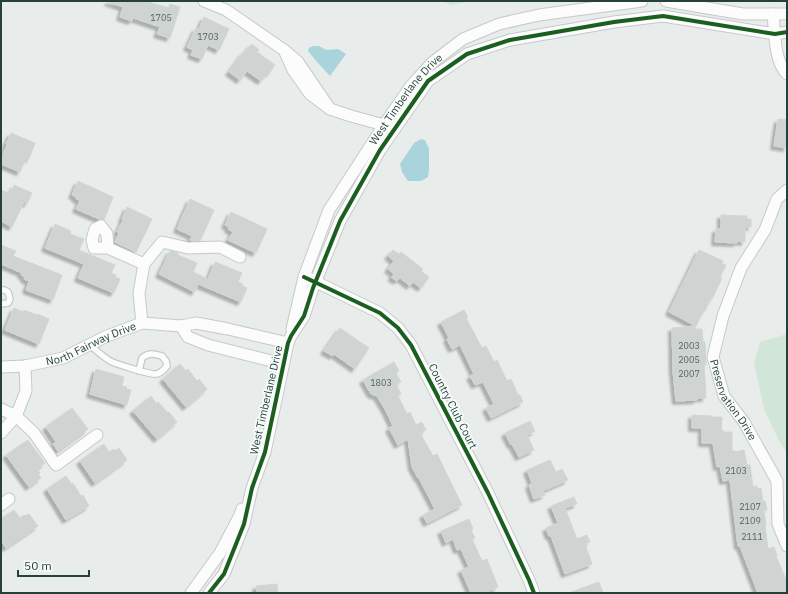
<svg xmlns="http://www.w3.org/2000/svg" width="788" height="594" viewBox="0 0 788 594" font-family="'IBM Plex Sans',sans-serif">
  <style>
    .green { fill: #d1e6d8 }
    .water { fill: #a9d4db }
    .building { fill: #cfd4d2; stroke: #d1d6d4; filter: url(#shadow) }
    .lines { fill: none; stroke-linecap: round; stroke-linejoin: round }
    .service-casing { stroke: #c5cac8; stroke-width: 8 }
    .minor-casing { stroke: #c5cac8; stroke-width: 13 }
    .service { stroke: #fcfcfc; stroke-width: 5.5 }
    .minor { stroke: #fcfcfc; stroke-width: 11 }
    .cycleway-casing { stroke: #f7fbf9; stroke-width: 6 }
    .cycleway { stroke: #1b5e20; stroke-width: 4 }
    .labels { text-anchor: middle; stroke-width: 3.5; stroke-linejoin: round; paint-order: stroke }
    .number-label { font-size: 9px; fill: #506761 }
    .street-label { font-size: 11px; fill: #24423a; stroke: #f7fbf9 }
  </style>
  <defs>
    <filter id="shadow"><feDropShadow dx="-3.5" dy="3.5" stdDeviation="1" flood-color="#0004"/></filter>
  </defs>
  <rect width="100%" height="100%" fill="#e8edeb"/>
  <!-- green -->
  <g class="green">
    <path d="M442,1H472L451,5Z"/>
    <path d="M787,334V453L778,439L764,409L754,363L760,342Z"/>
  </g>
  <!-- water -->
  <g class="water">
    <path d="M313,46H319L326,50L338,49L346,54L330,76L318,63L308,51L309,48Z"/>
    <path d="M421,139L425,140L429,149V170L428,177L421,181H408L402,172L400,164L414,143Z"/>
  </g>
  <!-- building -->
  <g class="building">
    <path d="M108,1H145L169,8L170,4L180,7L170,38L157,34L160,27L133,18L132,21L120,17L123,7L108,2Z"/>
    <path d="M204,17L229,29L219,50L208,45L202,59L191,55L193,50L187,47L196,28L199,29Z"/>
    <path d="M252,44L259,50L257,52L275,65L269,73L268,72L261,81L247,71L240,80L229,72L243,53H244Z"/>
    <path d="M778,119L787,120V148L774,146Z"/>
    <path d="M11,133L35,143L29,159L26,158L20,172L1,164V159L7,145L6,144Z"/>
    <path d="M78,181L113,197L104,220L99,219L76,209L80,201L75,198L76,197L72,195Z"/>
    <path d="M14,185L32,193L27,204L24,202L12,227L1,221V190L8,193L11,189H13Z"/>
    <path d="M190,199L214,210L200,241H193L190,240L192,236L177,229Z"/>
    <path d="M127,207L152,219L136,252L115,242L119,233L117,232L123,220L122,219Z"/>
    <path d="M231,212L267,229L256,253L228,240L233,232L228,229L229,227L225,225Z"/>
    <path d="M721,215L747,216V219H751V227H745V242L737,241V243L715,242L716,229H721Z"/>
    <path d="M55,224L71,231L70,234L84,239L79,250L115,265L111,273L116,275L115,277L120,279L114,293L78,278L84,264L45,248Z"/>
    <path d="M1,245L16,251L13,256L62,275L53,300L26,290L29,281L24,279L25,277L21,275L22,273L1,264Z"/>
    <path d="M393,250L399,254L401,252L423,269L421,271L429,277L421,288L413,282L410,286L400,278L397,281L391,277L394,274L388,269L394,261L388,256Z"/>
    <path d="M699,250L719,259L723,261L722,264L726,265L720,277L722,278L712,299L711,298L705,311L704,310L696,326L669,312Z"/>
    <path d="M170,251L175,252L179,254L178,255L197,263L193,272L208,279L215,262L242,273L238,282L243,284L242,286L247,288L241,302L198,284L195,292L159,274Z"/>
    <path d="M14,308L23,312L24,310L37,315V314L49,319L39,344L5,330Z"/>
    <path d="M464,310L468,317L466,318L482,348L486,346L494,362L497,360L507,381L511,379L518,395H520L523,402L491,418L486,408L494,404L483,382L475,385L470,376L474,374L460,345L452,349L447,339L449,338L441,322Z"/>
    <path d="M696,326L694,329H702L703,342H705L706,365H704L705,379L706,398H697V400L676,401L673,371L672,328Z"/>
    <path d="M340,328L369,348L355,369L334,354L333,356L324,351Z"/>
    <path d="M394,362L399,371L396,373L401,382L396,384L401,394L398,396L407,414L410,412L416,425L422,422L426,430L420,433L433,456L437,454L462,505L427,523L423,515L435,509L419,478H418L412,467L408,439L398,445L389,428L393,426L386,411L377,396L371,394L363,380Z"/>
    <path d="M180,364L186,371L188,369L197,381L199,379L207,389L186,407L163,379Z"/>
    <path d="M96,369L124,377L122,386L127,387L126,389L131,390L127,405L90,394Z"/>
    <path d="M151,396L157,404L158,402L168,413L169,412L177,422L157,439L133,411Z"/>
    <path d="M72,408L88,429L58,451L53,444L56,442L46,427Z"/>
    <path d="M692,415L712,416V417H722L721,430H723V432H732V451H735V452L744,450L747,465H750L753,487L757,486V489L761,488L763,502L765,501L767,510H764L766,525H765L768,549L774,547L777,555L776,556L787,582V593H758L740,546H738L730,480L723,481L720,466L717,467L713,443H702V428H692Z"/>
    <path d="M530,421L535,431L527,435L534,450L519,457L512,444L511,445L505,433Z"/>
    <path d="M28,440L45,463L37,469L40,473L38,474L41,478L29,487L6,455Z"/>
    <path d="M104,444L109,452L114,449L115,451L119,448L127,460L95,483L80,461Z"/>
    <path d="M550,460L556,472L562,469L568,480L543,491L545,495L534,499L529,485L532,483L527,470Z"/>
    <path d="M66,476L72,485L73,483L81,496L83,495L89,506L66,520L47,489Z"/>
    <path d="M574,497L577,504L565,508L577,539L587,535L590,542L585,544L592,564L565,574L551,536H549L546,528L558,523L551,506Z"/>
    <path d="M14,510L20,518L24,515L25,516L29,514L38,526L6,548L1,541V519Z"/>
    <path d="M469,519L473,529L471,530L475,538L472,539L482,561L487,559L498,587L485,593H471L461,570L469,567L461,549L457,550L453,539L446,543L441,531Z"/>
    <path d="M599,582L603,593H571V592Z"/>
    <path d="M277,584L278,593H257L256,586Z"/>
  </g>
  <g class="lines">
    <!-- service casing -->
    <g class="service-casing">
      <g id="service">
        <path d="M1,290H4L8,292L10,299L8,303L1,304"/>
        <path d="M90,345C97,351 104,358 112,362C120,365 150,375 157,374C162,372 164,370 167,366L166,361L162,356C153,354 150,352 142,358L139,371"/>
      </g>
    </g>
    <!-- minor casing -->
    <g class="minor-casing">
      <g id="minor">
        <path d="M204,1L226,10L284,50L298,62L330,109"/>
        <path d="M666,1L743,14H787"/>
        <path d="M773,14C775,33 774,61 787,74"/>
        <path d="M285,52L293,70L310,94L330,109L351,116L384,125"/>
        <path id="s1" d="M787,190L777,199L765,230L741,268L723,316L713,357L724,396L744,422L777,481L778,524L787,546"/>
        <path d="M108,248H94L92,240L95,229L101,226L107,234L108,248L144,264"/>
        <path d="M308,278L380,313L398,328L411,345L488,493L529,580L534,593"/>
        <path d="M142,323L139,293L144,264L162,242L188,248L220,247L240,257"/>
        <path d="M181,326L188,337L208,345L283,364"/>
        <path id="s2" d="M292,329L304,277L329,210L384,125L411,86L419,77L433,62L463,39L499,24L539,15L642,1"/>
        <path id="s3" d="M1,367L25,366L63,358L107,336L142,323L181,326L196,323L228,329L288,343"/>
        <path d="M1,409L16,416L34,433L56,465L97,435"/>
        <path d="M1,433L16,416L26,391L25,366"/>
        <path d="M1,505L9,499"/>
        <path d="M191,593L220,553L240,515L242,509"/>
        <path d="M209,593L224,574L244,524L252,488L265,452L288,343L291,336L304,316L313,288L340,221L380,150L428,81L467,54L510,40L614,22L663,16L775,34L787,32"/>
      </g>
    </g>
    <!-- service -->
    <use href="#service" class="service"/>
    <!-- minor -->
    <use href="#minor" class="minor"/>
    <!-- cycleway casing -->
    <g class="cycleway-casing">
      <g id="cycleway">
        <path d="M304,277L380,313L398,328L411,345L488,493L529,580L534,593"/>
        <path d="M209,593L224,574L244,524L252,488L265,452L288,343L291,336L304,316L313,288L340,221L380,150L428,81L467,54L510,40L614,22L663,16L775,34L787,32"/>
      </g>
    </g>
    <!-- cycleway -->
    <use href="#cycleway" class="cycleway"/>
  </g>
  <g class="labels">
    <!-- number labels -->
    <g class="number-label">
      <text x="161" y="21">1705</text>
      <text x="208" y="40">1703</text>
      <text x="689" y="349">2003</text>
      <text x="689" y="363">2005</text>
      <text x="689" y="377">2007</text>
      <text x="381" y="386">1803</text>
      <text x="736" y="474">2103</text>
      <text x="750" y="510">2107</text>
      <text x="750" y="524">2109</text>
      <text x="752" y="540">2111</text>
    </g>
    <!-- street labels -->
    <g class="street-label">
      <text dy="4" stroke="none"><textPath href="#s2" startOffset="260">West Timberlane Drive</textPath></text>
      <text dy="4" stroke="none"><textPath href="#s3" startOffset="94">North Fairway Drive</textPath></text>
      <text dy="4" stroke="none"><textPath href="#s1" startOffset="233">Preservation Drive</textPath></text>
      <text transform="translate(266 400) rotate(-77)" y="4">West Timberlane Drive</text>
      <text transform="translate(453 406) rotate(63)" y="4">Country Club Court</text>
    </g>
  </g>
  <!-- border -->
  <rect width="788" height="594" fill="none" stroke="#24423a" stroke-width="4"/>
  <!-- scale -->
  <path d="M18 570v6h71v-6" fill="none" stroke="#24423a" stroke-width="2"/>
  <text x="24" y="570" font-size="12" fill="#24423a" stroke="#f7fbf9" stroke-width="3" paint-order="stroke">50 m</text>
</svg>
